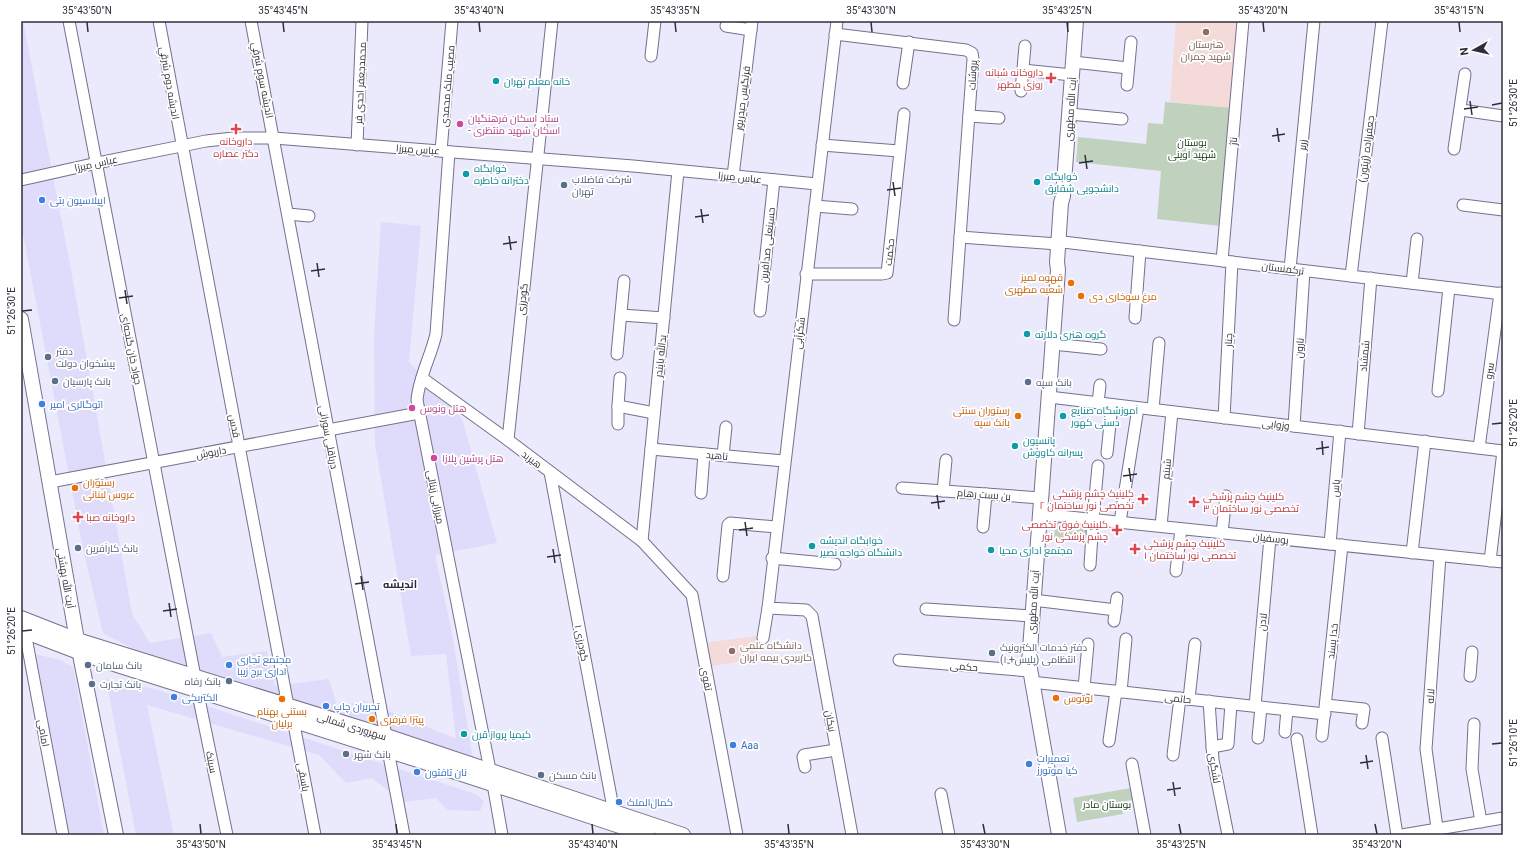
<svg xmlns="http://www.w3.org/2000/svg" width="1524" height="856" viewBox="0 0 1524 856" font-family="Roboto,Cairo,sans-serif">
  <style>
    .built { fill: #dfdbfa }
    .education { fill: #f5dada }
    .green { fill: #c0d2be }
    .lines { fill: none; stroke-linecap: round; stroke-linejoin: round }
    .minor-casing { stroke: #75718d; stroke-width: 13 }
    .major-casing { stroke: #75718d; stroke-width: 16 }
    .minor { stroke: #fff; stroke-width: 11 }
    .major { stroke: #fff; stroke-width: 14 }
    .ticks { fill: none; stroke: #302e3a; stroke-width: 1.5 }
    .education-dot { fill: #8d6e63; stroke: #fff; stroke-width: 1.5 }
    .health-dot { fill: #e0444e; stroke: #fff; stroke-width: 1.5 }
    .culture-dot { fill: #0f9aa8; stroke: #fff; stroke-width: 1.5 }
    .hotel-dot { fill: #d1479c; stroke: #fff; stroke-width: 1.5 }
    .service-dot { fill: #5c6f8a; stroke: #fff; stroke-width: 1.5 }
    .shop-dot { fill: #3f7fe0; stroke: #fff; stroke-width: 1.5 }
    .food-dot { fill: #e8710a; stroke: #fff; stroke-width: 1.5 }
    .labels { text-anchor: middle; stroke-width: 3.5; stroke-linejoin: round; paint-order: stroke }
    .education-label { font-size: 10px; fill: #785e54; stroke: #fff }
    .health-label { font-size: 10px; fill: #be3a42; stroke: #fff; text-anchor: end }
    .street-label { font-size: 10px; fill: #302e3a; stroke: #fff }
    .culture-label { font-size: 10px; fill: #0d838f; stroke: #fff; text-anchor: start }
    .hotel-label { font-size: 10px; fill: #b23c85; stroke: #fff; text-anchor: start }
    .park-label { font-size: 10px; fill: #10340f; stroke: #fff }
    .service-label { font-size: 10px; fill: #4e5e75; stroke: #fff; text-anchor: start }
    .shop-label { font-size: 10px; fill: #366cbe; stroke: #fff; text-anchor: start }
    .food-label { font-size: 10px; fill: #c56008; stroke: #fff; text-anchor: start }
    .neighbourhood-label { font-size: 11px; font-weight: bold; fill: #2d2941; stroke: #fff }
    .neatline { fill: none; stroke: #302e3a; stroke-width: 1.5 }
    .ticks-label { font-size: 10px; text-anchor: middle; fill: #302e3a }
  </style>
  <rect width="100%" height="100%" fill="#ebe9fc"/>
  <!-- built -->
  <g class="built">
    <path d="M21,21H23L70,264L132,614L150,643L211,633L222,657L267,651L275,686L329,679L337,706L365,701L456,739L446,654L411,656L375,444L374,336L381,222L421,226L409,362L462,419L497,543L435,555L452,633L473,759L254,687L149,657L103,633L83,549L21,223Z"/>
    <path d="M35,654L60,660L73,667L104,835H69Z"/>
    <path d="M106,679L158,690L478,795L484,802L480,811L448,810L436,798L403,802L372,778L346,783L319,755L147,705L174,835H136Z"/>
  </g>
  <!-- education -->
  <g class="education">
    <path d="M1176,21H1237L1230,108L1170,102Z"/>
    <path d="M756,636L759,658L708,667L704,643Z"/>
  </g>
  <!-- green -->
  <g class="green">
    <path d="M1165,102L1233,108L1221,226L1157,219L1161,171L1076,162L1078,137L1146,144L1148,123L1163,124Z"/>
    <path d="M1056,521L1092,525L1091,533L1080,532L1079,541L1054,537Z"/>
    <path d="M1131,788L1133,800L1121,802L1123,814L1077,822L1073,798Z"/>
  </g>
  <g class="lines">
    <!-- minor casing -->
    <g class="minor-casing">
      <g id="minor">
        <path d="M69,21L195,677"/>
        <path d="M159,21L288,706"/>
        <path d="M251,21L386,736"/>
        <path d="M837,21L768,608L806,610L812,616L852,835"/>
        <path d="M726,26L751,30"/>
        <path d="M835,34L966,50L972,53L973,59L954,320"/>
        <path d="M651,56L655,21"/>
        <path d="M1073,62L1128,68"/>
        <path d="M1023,70L1072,75"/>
        <path d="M903,83L909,42"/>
        <path d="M1127,85L1131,42"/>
        <path d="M1021,91L1025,46"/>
        <path d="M1461,110L1503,116"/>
        <path d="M1070,114L1122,119"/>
        <path d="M969,116L999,118"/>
        <path d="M357,145L362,21"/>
        <path d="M822,145L899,151"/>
        <path d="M1454,149L1465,74"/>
        <path d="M441,151L452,21"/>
        <path d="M449,152L436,334C431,356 419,377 417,400L490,770"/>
        <path d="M733,176L752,21"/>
        <path d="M21,180L97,163L206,141L233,138H274L633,166L817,184"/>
        <path d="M1463,205L1503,210"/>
        <path d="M815,206L852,209"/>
        <path d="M288,214L309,216"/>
        <path d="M960,237L1058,244"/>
        <path d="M1063,242L1503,294"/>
        <path d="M1222,261L1243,21"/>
        <path d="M1290,269L1314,21"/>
        <path d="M806,274H882L887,273L904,114"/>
        <path d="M1351,276L1382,21"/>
        <path d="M1412,283L1417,239"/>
        <path d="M760,311L774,180"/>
        <path d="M621,315L664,318"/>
        <path d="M1135,318L1140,251"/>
        <path d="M1053,344L1101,349"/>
        <path d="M617,354L624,281"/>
        <path d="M422,378L508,440L642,541L692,595L737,835"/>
        <path d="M620,378L618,406L654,413"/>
        <path d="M1438,391L1449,288"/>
        <path d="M1049,397L1503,451"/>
        <path d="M1098,403L1100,385"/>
        <path d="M1153,409L1159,343"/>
        <path d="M1224,418L1232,262"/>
        <path d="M618,424V406"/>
        <path d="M1294,426L1304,271"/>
        <path d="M1358,434L1371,278"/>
        <path d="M508,440L552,21"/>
        <path d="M1479,448L1500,293"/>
        <path d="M651,449L784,461"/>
        <path d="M1107,453L1112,405"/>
        <path d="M723,455L726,427"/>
        <path d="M550,472L614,813"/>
        <path d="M50,482L419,413"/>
        <path d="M902,488L1041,498"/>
        <path d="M943,491L946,460"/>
        <path d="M701,493L704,454"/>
        <path d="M1040,514L1503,562"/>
        <path d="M1120,522L1138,408"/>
        <path d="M1161,526L1172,412"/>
        <path d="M983,527L986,494"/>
        <path d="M1222,533L1226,496"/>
        <path d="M642,541L678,171"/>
        <path d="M1330,544L1340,431"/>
        <path d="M1412,553L1425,441"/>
        <path d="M772,558L835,564"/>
        <path d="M1490,561L1503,451"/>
        <path d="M1090,565L1093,519L1098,466"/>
        <path d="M1176,571L1181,529"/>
        <path d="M723,576L728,525L730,523L776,527"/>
        <path d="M1033,600L1116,610"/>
        <path d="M926,609L1032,616"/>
        <path d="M1114,621L1117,598"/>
        <path d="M25,632L63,835"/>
        <path d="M763,638L768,608"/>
        <path d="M899,660L1029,671"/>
        <path d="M1470,676L1472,652"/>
        <path d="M1031,682L1325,714"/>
        <path d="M1084,688L1088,644"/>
        <path d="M197,689L227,835"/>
        <path d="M1121,692L1126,639"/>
        <path d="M1189,699L1195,644"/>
        <path d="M1209,701L1213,760L1228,835"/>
        <path d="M1326,705L1364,709L1362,723"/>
        <path d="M1255,706L1270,538"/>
        <path d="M293,719L315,835"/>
        <path d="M1474,724L1472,769L1481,822"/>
        <path d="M1285,732L1287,710"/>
        <path d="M1322,736L1342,545"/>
        <path d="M1258,738L1261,707"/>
        <path d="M1382,738L1397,835"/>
        <path d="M1297,739L1312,835"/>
        <path d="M1109,741L1116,691"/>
        <path d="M1212,747L1228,744L1231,704"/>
        <path d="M388,750L404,835"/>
        <path d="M1173,755L1180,698"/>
        <path d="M1132,764L1145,835"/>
        <path d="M805,767L803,757L804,755L836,750"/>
        <path d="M493,784L502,835"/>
        <path d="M941,794L949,835"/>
        <path d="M1402,835L1503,818"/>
        <path d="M1438,835L1426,749L1440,556"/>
      </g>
    </g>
    <!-- major casing -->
    <g class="major-casing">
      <g id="major">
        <path d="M21,319L77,640L116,835"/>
        <path d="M21,618L77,640L386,736L683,835"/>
        <path d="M21,630L89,656L459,773L647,835"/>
        <path d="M1059,835L1029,663L1058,270L1057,262L1061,203L1063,196L1076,21"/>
      </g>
    </g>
    <!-- minor -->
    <use href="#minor" class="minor"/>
    <!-- major -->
    <use href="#major" class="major"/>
  </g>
  <!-- ticks -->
  <path class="ticks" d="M87,22L88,32M283,22L284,32M479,22L480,32M675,22L676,32M871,22L872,32M1067,22L1068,32M1263,22L1264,32M1459,22L1460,32M1470,101L1472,115M1492,105L1502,103M1464,109L1478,107M1277,128L1279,142M1272,136L1285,134M1085,155L1087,169M1079,163L1093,161M893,182L895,196M887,190L901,188M701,209L703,223M695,217L709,215M509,236L511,250M503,244L517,242M317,263L319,277M311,271L325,269M125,290L127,304M119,298L133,296M22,311L32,310M1492,424L1502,423M1322,441L1323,455M1316,449L1329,447M1129,468L1131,482M1123,476L1137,474M937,495L939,509M931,503L945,501M745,522L747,536M739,530L753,528M553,549L555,563M547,557L561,555M361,576L363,590M355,584L369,582M169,603L171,617M163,611L177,609M22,631L32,630M1492,744L1502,743M1366,755L1368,769M1360,763L1373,761M1173,782L1175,796M1167,790L1181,788M200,824L201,834M396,824L397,834M592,824L593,834M788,824L789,834M983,824L985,834M1179,824L1181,834M1375,824L1377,834"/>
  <!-- markers -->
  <g class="education-dot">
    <circle cx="1206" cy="32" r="4"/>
    <circle cx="732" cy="651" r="4"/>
  </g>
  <g class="health-dot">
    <path d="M1049 72h4v4h4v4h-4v4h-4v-4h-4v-4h4z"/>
    <path d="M234 123h4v4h4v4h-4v4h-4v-4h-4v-4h4z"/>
    <path d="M1141 493h4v4h4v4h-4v4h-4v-4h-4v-4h4z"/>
    <path d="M1192 496h4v4h4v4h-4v4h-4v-4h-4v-4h4z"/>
    <path d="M76 511h4v4h4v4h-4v4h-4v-4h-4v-4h4z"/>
    <path d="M1115 524h4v4h4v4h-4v4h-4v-4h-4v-4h4z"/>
    <path d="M1133 543h4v4h4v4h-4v4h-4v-4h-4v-4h4z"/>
  </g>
  <g class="culture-dot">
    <circle cx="496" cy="81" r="4"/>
    <circle cx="466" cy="174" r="4"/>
    <circle cx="1037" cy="182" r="4"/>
    <circle cx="1027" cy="334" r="4"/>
    <circle cx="1063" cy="416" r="4"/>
    <circle cx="1015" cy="446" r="4"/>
    <circle cx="812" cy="546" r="4"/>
    <circle cx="991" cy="550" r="4"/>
    <circle cx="464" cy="734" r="4"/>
  </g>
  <g class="hotel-dot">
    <circle cx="460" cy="124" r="4"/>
    <circle cx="412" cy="408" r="4"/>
    <circle cx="434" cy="458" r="4"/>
  </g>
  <g class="service-dot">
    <circle cx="564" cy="185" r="4"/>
    <circle cx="48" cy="357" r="4"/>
    <circle cx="55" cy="381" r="4"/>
    <circle cx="1028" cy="382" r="4"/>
    <circle cx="78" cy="548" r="4"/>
    <circle cx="992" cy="653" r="4"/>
    <circle cx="88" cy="665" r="4"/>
    <circle cx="229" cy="681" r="4"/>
    <circle cx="92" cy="684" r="4"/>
    <circle cx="346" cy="754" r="4"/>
    <circle cx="541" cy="775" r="4"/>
  </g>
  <g class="shop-dot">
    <circle cx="42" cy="200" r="4"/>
    <circle cx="42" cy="404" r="4"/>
    <circle cx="229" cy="665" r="4"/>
    <circle cx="174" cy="697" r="4"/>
    <circle cx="326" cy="706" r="4"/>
    <circle cx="733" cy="745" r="4"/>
    <circle cx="1029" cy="764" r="4"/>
    <circle cx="417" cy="772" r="4"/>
    <circle cx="619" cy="802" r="4"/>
  </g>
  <g class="food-dot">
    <circle cx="1071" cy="283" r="4"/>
    <circle cx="1081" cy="296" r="4"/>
    <circle cx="1018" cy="416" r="4"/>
    <circle cx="75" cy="488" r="4"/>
    <circle cx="1056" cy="698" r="4"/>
    <circle cx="282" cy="699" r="4"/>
    <circle cx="372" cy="719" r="4"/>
  </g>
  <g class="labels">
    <!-- education labels -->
    <g class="education-label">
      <text x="1206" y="48">هنرستان<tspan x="1206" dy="12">شهید چمران</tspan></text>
      <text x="740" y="649" text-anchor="start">دانشگاه علمی<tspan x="740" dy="12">کاربردی بیمه ایران</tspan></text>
    </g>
    <!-- health labels -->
    <g class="health-label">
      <text x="1043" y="76">داروخانه شبانه<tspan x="1043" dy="12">روزی مطهر</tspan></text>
      <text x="236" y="145" text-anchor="middle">داروخانه<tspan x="236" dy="12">دکتر عصاره</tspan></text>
      <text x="1134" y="497">کلینیک چشم پزشکی<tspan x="1134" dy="12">تخصصی نور ساختمان ۲</tspan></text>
      <text x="1203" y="500" text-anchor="start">کلینیک چشم پزشکی<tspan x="1203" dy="12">تخصصی نور ساختمان ۳</tspan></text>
      <text x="86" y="521" text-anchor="start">داروخانه صبا</text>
      <text x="1108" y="528">کلینیک فوق تخصصی<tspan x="1108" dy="12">چشم پزشکی نور</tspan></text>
      <text x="1144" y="547" text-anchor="start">کلینیک چشم پزشکی<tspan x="1144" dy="12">تخصصی نور ساختمان ۱</tspan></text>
    </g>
    <!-- street labels -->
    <g class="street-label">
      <text transform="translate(972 75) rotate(-87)" y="4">پروشات</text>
      <text transform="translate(263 80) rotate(79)" y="4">اندیشه سوم شرقي</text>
      <text transform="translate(170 83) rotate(80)" y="4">انديشه دوم شرقي</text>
      <text transform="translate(360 83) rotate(-87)" y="4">محمدجعفر احدی فر</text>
      <text transform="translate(447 86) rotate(-85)" y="4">مصیب ملک محمدی</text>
      <text transform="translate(742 98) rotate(-83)" y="4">فرنگیس حیدرپور</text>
      <text transform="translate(1070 109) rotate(-86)" y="4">آیت الله مطهری</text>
      <text transform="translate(1233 141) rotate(-85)" y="4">ناژ</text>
      <text transform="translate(1302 145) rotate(-84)" y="4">زریر</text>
      <text transform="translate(418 149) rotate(4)" y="4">عباس میرزا</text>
      <text transform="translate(1366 149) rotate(-83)" y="4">جعفرزاده (زیتون)</text>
      <text transform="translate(96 163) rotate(-12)" y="4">عباس میرزا</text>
      <text transform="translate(740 177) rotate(6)" y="4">عباس میرزا</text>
      <text transform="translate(767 245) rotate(-84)" y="4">حسینعلی صدآفرین</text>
      <text transform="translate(889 252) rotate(-84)" y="4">حکمت</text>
      <text transform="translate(1283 268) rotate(7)" y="4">ترکمنستان</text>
      <text transform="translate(522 299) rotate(-84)" y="4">گودرزی</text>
      <text transform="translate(799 333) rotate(-83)" y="4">شکرآبی</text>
      <text transform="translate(1228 340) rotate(-87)" y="4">چنار</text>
      <text transform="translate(1299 348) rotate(-86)" y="4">نارون</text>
      <text transform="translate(132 349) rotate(79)" y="4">جواد خان گنجه‌ای</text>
      <text transform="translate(660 356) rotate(-84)" y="4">یدالله بایندر</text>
      <text transform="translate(1364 356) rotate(-85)" y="4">شمشاد</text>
      <text transform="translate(1489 371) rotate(-82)" y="4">سرو</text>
      <text transform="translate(1276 424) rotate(7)" y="4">وزوایی</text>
      <text transform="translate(235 426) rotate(79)" y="4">قدس</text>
      <text transform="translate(329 437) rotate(79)" y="4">دریاقلی سورانی</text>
      <text transform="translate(211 452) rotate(-11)" y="4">داریوش</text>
      <text transform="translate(717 455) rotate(5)" y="4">ناهید</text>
      <text transform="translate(532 459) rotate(37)" y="4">هیربد</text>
      <text transform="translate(1166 469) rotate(-84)" y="4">شبنم</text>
      <text transform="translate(1335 488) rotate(-85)" y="4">یاس</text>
      <text transform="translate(984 494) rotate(4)" y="4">بن بست رهام</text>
      <text transform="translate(436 497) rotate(79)" y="4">میرزایی زینالی</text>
      <text transform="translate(1271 538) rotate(6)" y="4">یوسفیان</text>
      <text transform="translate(66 578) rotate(80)" y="4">آیت الله بهشتی</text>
      <text transform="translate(1033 602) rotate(-86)" y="4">آیت الله مطهری</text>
      <text transform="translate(1262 622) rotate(-85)" y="4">لادن</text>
      <text transform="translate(1332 641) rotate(-84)" y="4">خدا پسند</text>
      <text transform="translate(582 643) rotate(79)" y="4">گودرزی ۱</text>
      <text transform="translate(964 666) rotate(5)" y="4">حکمی</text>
      <text transform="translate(707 679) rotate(79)" y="4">تقوی</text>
      <text transform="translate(1430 696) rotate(-86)" y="4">لاله</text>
      <text transform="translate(1178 698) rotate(6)" y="4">حاتمی</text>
      <text transform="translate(831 721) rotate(80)" y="4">نیکان</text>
      <text transform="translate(352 726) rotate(17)" y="4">سهروردی شمالی</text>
      <text transform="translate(44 733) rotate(80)" y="4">امامی</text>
      <text transform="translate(212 762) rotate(79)" y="4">سینک</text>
      <text transform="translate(1215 768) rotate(80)" y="4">لشگری</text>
      <text transform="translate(304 777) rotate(79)" y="4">باسقی</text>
    </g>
    <!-- culture labels -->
    <g class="culture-label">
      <text x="504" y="85">خانه معلم تهران</text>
      <text x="474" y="172">خوابگاه<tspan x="474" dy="12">دخترانه خاطره</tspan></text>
      <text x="1045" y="180">خوابگاه<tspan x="1045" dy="12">دانشجویی شقایق</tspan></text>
      <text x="1035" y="338">گروه هنری دلارته</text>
      <text x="1071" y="414">آموزشگاه صنایع<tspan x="1071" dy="12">دستی کهور</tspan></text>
      <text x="1023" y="444">پانسیون<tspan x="1023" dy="12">پسرانه کاووش</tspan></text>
      <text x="820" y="544">خوابگاه اندیشه<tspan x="820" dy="12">دانشگاه خواجه نصیر</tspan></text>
      <text x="999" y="554">مجتمع اداری محیا</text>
      <text x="472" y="738">کیمیا پرواز قرن</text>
    </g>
    <!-- hotel labels -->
    <g class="hotel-label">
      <text x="468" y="122">ستاد اسکان فرهنگیان<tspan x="468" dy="12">- اسکان شهید منتظری</tspan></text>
      <text x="420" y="412">هتل ونوس</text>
      <text x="442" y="462">هتل پرشین پلازا</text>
    </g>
    <!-- park labels -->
    <g class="park-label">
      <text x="1192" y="146">بوستان<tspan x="1192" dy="12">شهید آوینی</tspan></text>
      <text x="1107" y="808">بوستان مادر</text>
    </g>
    <!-- service labels -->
    <g class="service-label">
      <text x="572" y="183">شرکت فاضلاب<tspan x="572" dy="12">تهران</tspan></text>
      <text x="56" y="355">دفتر<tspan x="56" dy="12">پیشخوان دولت</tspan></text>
      <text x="63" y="385">بانک پارسیان</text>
      <text x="1036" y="386">بانک سپه</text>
      <text x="86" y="552">بانک کارآفرین</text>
      <text x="1000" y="651">دفتر خدمات الکترونیک<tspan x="1000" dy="12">انتظامی (پلیس+۱۰)</tspan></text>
      <text x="96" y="669">بانک سامان</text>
      <text x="221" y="685" text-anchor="end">بانک رفاه</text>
      <text x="100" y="688">بانک تجارت</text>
      <text x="354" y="758">بانک شهر</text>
      <text x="549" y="779">بانک مسکن</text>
    </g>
    <!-- shop labels -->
    <g class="shop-label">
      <text x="50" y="204">اپیلاسیون بتی</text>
      <text x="50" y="408">اتوگالری امیر</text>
      <text x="237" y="663">مجتمع تجاری<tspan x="237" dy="12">اداری برج زیبا</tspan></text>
      <text x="182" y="701">الکتریکی</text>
      <text x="334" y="710">تحریران چاپ</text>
      <text x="741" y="749">Aaa</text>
      <text x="1037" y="762">تعمیرات<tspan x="1037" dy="12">کیا موتورز</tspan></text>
      <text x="425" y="776">نان تافتون</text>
      <text x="627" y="806">کمال‌الملک</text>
    </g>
    <!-- food labels -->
    <g class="food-label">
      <text x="1063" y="281" text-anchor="end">قهوه لمیز<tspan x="1063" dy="12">شعبه مطهری</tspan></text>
      <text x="1089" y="300">مرغ سوخاری دی</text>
      <text x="1010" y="414" text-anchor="end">رستوران سنتی<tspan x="1010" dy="12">بانک سپه</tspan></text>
      <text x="83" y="486">رستوران<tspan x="83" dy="12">عروس لبنانی</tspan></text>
      <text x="1064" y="702">لوتوس</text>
      <text x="282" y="715" text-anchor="middle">بستنی بهنام<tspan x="282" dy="12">برلیان</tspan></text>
      <text x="380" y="723">پیتزا فرفری</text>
    </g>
    <!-- neighbourhood labels -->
    <g class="neighbourhood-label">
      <text x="400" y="588">اندیشه</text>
    </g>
  </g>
  <!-- border -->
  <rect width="1524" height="856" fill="none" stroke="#ffffff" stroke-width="44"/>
  <!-- north arrow -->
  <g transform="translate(1474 50) rotate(262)" stroke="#ffffff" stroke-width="3" paint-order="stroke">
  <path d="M0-3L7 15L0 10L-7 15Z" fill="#302e3a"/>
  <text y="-6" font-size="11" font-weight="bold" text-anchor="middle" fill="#302e3a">N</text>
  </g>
  <rect x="22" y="22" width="1480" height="812" class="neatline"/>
  <g class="ticks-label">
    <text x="87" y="14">35°43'50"N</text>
    <text x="283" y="14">35°43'45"N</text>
    <text x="479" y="14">35°43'40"N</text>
    <text x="675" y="14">35°43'35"N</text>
    <text x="871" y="14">35°43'30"N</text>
    <text x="1067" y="14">35°43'25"N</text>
    <text x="1263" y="14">35°43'20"N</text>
    <text x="1459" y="14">35°43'15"N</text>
    <text transform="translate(1513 103) rotate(-90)" y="4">51°26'30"E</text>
    <text transform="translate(11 311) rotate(-90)" y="4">51°26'30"E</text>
    <text transform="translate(1513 423) rotate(-90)" y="4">51°26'20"E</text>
    <text transform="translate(11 631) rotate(-90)" y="4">51°26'20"E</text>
    <text transform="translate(1513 743) rotate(-90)" y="4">51°26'10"E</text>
    <text x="201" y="848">35°43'50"N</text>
    <text x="397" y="848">35°43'45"N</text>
    <text x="593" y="848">35°43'40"N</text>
    <text x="789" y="848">35°43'35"N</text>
    <text x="985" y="848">35°43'30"N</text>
    <text x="1181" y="848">35°43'25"N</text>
    <text x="1377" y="848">35°43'20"N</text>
  </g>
</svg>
